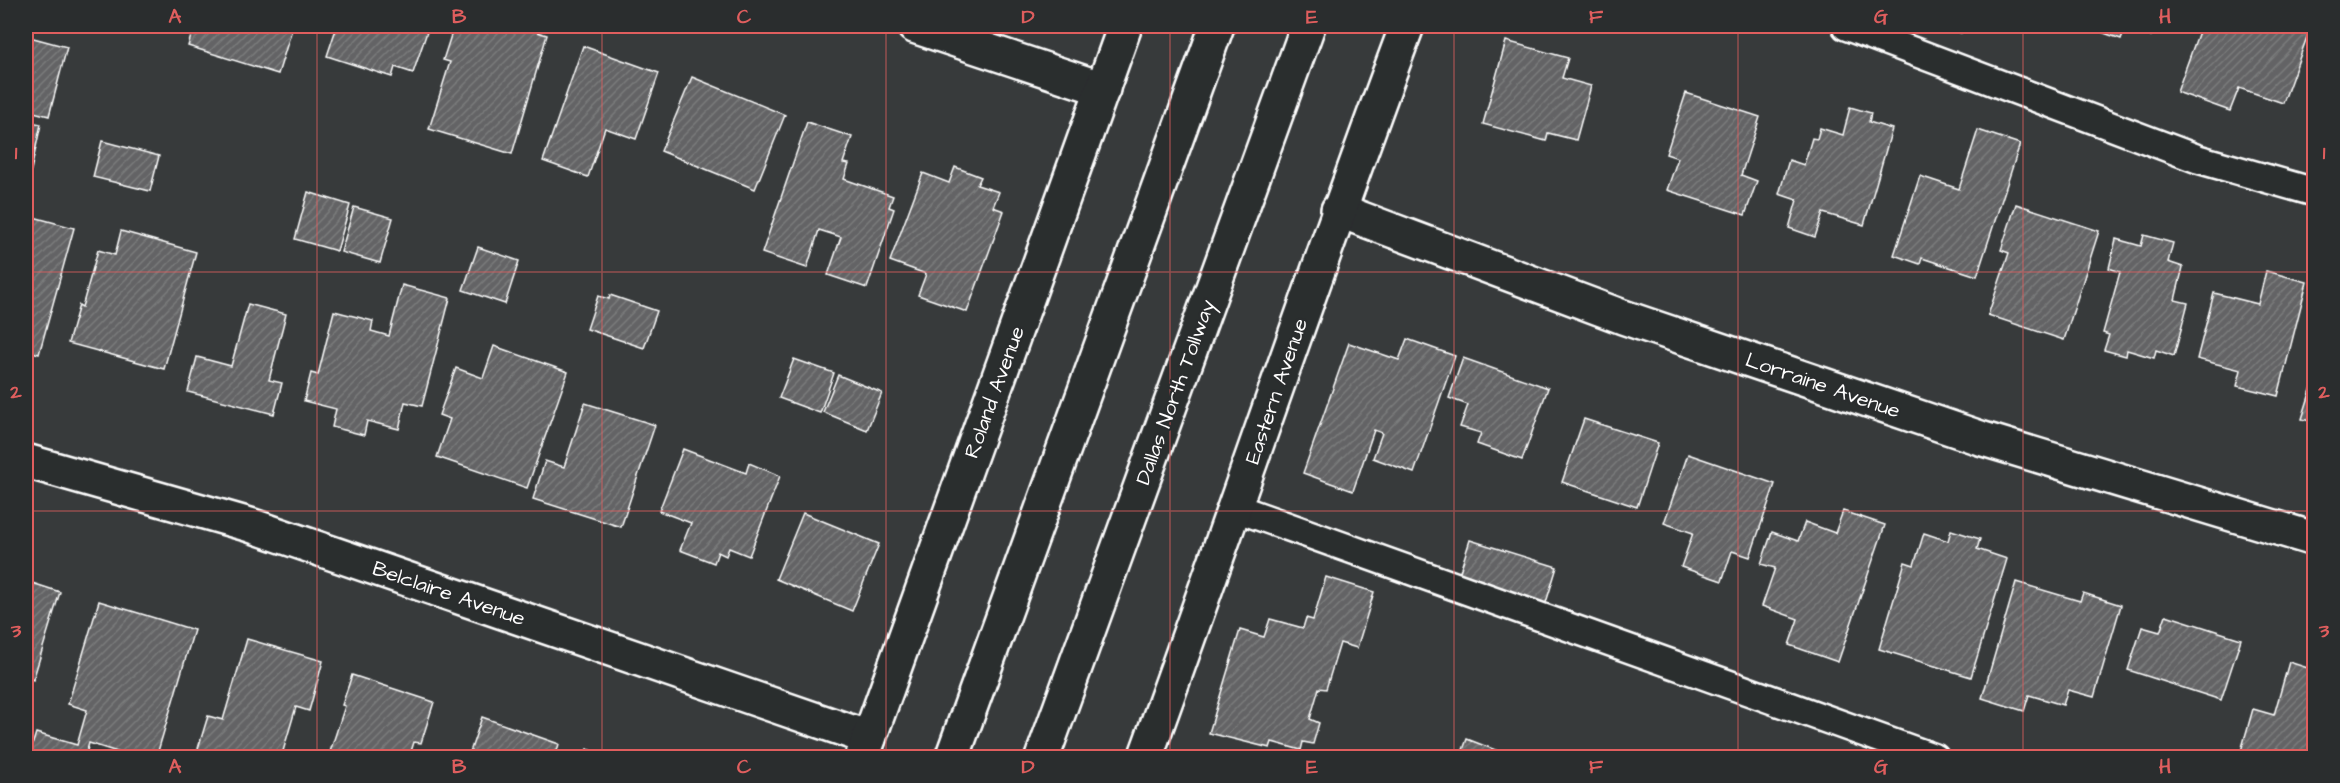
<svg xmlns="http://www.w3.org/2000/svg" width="2340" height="783" viewBox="0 0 2340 783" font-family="'Architects Daughter',sans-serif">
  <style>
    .building { fill: url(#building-hatch); stroke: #fff; stroke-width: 1.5 }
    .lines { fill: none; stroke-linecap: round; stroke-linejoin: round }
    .service-casing { stroke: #fff; stroke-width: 32 }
    .minor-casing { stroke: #fff; stroke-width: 38 }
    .tertiary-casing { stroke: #fff; stroke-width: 38 }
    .motorway-casing { stroke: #fff; stroke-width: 38 }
    .service { stroke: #2a2d2e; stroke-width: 27 }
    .minor { stroke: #2a2d2e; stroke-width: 33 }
    .tertiary { stroke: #2a2d2e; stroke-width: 33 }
    .motorway { stroke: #2a2d2e; stroke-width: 33 }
    .grid { fill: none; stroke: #e05e5e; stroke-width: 1.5; stroke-opacity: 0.55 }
    .labels { text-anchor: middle; stroke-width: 4.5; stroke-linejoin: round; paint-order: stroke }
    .street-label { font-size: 21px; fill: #fff; stroke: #2a2d2e }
    .neatline { fill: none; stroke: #e05e5e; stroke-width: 2 }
    .grid-label { font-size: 20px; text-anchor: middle; font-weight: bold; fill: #e05e5e }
  </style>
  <defs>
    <pattern id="building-hatch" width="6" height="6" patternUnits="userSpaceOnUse" patternTransform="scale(1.5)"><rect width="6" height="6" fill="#636465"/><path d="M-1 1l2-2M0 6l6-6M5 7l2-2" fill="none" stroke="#7a7b7c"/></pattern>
  </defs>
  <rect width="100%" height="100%" fill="#373a3b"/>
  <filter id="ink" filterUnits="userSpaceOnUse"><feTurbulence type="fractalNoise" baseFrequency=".0167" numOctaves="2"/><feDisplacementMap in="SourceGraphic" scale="12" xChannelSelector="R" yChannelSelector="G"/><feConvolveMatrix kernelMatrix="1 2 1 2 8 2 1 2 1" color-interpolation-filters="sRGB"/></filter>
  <g filter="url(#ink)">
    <!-- building -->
    <g class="building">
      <path d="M112,26H143L141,33Z"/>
      <path d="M194,26H293L278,74L188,46Z"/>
      <path d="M327,26H429L413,73L395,67L392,77L327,56L336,29Z"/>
      <path d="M454,26H517L547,35L512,154L429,129L450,62L443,60Z"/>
      <path d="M1939,26H1963L1961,33Z"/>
      <path d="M2084,26H2155L2151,36L2126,26L2121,39Z"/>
      <path d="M2201,26H2311L2283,103L2239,88L2230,111L2177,92Z"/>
      <path d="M26,36L67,47L49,116L26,110Z"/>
      <path d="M1506,41L1568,58L1562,78L1591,86L1576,140L1548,133L1546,141L1483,124Z"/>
      <path d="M583,46L659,73L636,139L605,128L588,177L543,161Z"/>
      <path d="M692,77L785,115L755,189L661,151Z"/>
      <path d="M1686,93L1760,117L1741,175L1757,181L1745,215L1667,190L1678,158L1666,154Z"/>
      <path d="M1850,107L1871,113L1869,122L1892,129L1864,225L1823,213L1815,237L1789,228L1797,200L1779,194L1789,160L1804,165L1812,138L1817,139L1820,128L1843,135Z"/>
      <path d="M26,121L41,124L31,170L26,169Z"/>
      <path d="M807,122L852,137L843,163L849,164L844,179L893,196L889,207L894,209L867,288L828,275L841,237L819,230L807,268L762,253Z"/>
      <path d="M1978,130L2020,144L1977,276L1922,258L1920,264L1894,255L1920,176L1959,189Z"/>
      <path d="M102,141L159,156L150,191L93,177Z"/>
      <path d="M955,167L981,177L977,185L999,192L993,207L1004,211L967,312L918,295L926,274L890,261L923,173L949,183Z"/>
      <path d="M308,192L350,205L337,251L295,239Z"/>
      <path d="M2016,204L2099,231L2064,340L1988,315L2009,253L2001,250Z"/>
      <path d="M354,207L393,218L380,263L341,252Z"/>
      <path d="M26,215L74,228L39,354L26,350Z"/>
      <path d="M121,231L196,252L164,369L68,343L79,305L82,307L98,250L115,255Z"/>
      <path d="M2144,235L2173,243L2168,262L2183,267L2175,300L2188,303L2174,356L2156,350L2154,358L2127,350L2126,356L2104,350L2109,335L2103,333L2120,272L2109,268L2116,239L2141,246Z"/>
      <path d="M478,247L519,261L505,304L463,290Z"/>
      <path d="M2266,271L2307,282L2278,396L2237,386L2241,370L2197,359L2214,293L2258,304Z"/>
      <path d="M402,285L450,298L422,406L405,402L399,429L367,421L364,435L332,427L336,409L304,401L311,373L318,375L334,311L373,321L371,331L389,336Z"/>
      <path d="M610,295L657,311L644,348L587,329L598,296L609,299Z"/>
      <path d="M248,304L286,314L269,380L282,383L274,414L188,392L197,357L231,366Z"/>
      <path d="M1407,339L1455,356L1414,473L1373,458L1382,433L1374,430L1353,491L1303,473L1349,343L1399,360Z"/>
      <path d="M494,346L568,372L527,488L437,457L450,419L439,415L456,368L483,378Z"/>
      <path d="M1463,358L1548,388L1522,460L1477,444L1481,433L1460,427L1468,405L1449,398Z"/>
      <path d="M794,359L834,373L820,413L779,398Z"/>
      <path d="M838,375L882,393L867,430L823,412Z"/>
      <path d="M2314,380V422L2302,419Z"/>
      <path d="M585,403L655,425L621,527L533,499L545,461L564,467Z"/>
      <path d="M1584,419L1658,443L1637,507L1562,482Z"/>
      <path d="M683,449L746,473L749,463L780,476L749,556L729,548L726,556L718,552L714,563L680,550L691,523L659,511Z"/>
      <path d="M1688,454L1775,484L1750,557L1732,551L1722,581L1681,567L1693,533L1664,523Z"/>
      <path d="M1843,511L1885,525L1838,662L1789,645L1798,619L1762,606L1775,568L1761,564L1772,532L1798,541L1805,522L1835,533Z"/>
      <path d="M803,513L879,544L852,611L776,579Z"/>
      <path d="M1951,530L1980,539L1977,549L2007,559L1971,677L1879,649L1905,562L1914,565L1924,533L1948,541Z"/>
      <path d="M1470,540L1557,567L1544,609L1457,581Z"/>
      <path d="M1326,577L1374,592L1357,648L1340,643L1326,689L1319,688L1310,719L1319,723L1313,744L1303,742L1301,750L1272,742L1270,748L1209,733L1240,630L1264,637L1270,619L1303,628L1306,618L1313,620Z"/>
      <path d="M26,581L60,592L33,680L26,677Z"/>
      <path d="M2016,582L2080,601L2083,593L2121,605L2094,697L2068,690L2063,705L2029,695L2024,711L1982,698Z"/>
      <path d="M99,601L194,630L156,758H136L89,743L85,758H28L36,733L77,745L87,710L68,704Z"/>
      <path d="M2166,615L2241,639L2221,700L2128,670L2142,627L2160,632Z"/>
      <path d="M247,639L323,661L309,711L296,707L281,758H203L196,755L208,716L223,720Z"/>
      <path d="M2289,662L2314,670V758H2305L2277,749L2275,758H2239L2253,709L2274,715Z"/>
      <path d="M352,675L434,702L421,743L414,742L409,758H328L345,706L342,705Z"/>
      <path d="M482,717L559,744L555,758H468Z"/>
      <path d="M1467,739L1516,758H1460Z"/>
      <path d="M587,749L613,758H584Z"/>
    </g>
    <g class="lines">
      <!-- service casing -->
      <g class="service-casing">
        <g id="service">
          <path d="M1846,26L2198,159L2314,192"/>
          <path d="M1236,508L1935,758"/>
        </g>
      </g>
      <!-- minor casing -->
      <g class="minor-casing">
        <g id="minor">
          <path d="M914,26L1103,89"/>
          <path d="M1338,210L1623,317L1980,438L2314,539"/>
          <path d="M26,461L250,525L869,738"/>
        </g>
      </g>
      <!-- tertiary casing -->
      <g class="tertiary-casing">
        <g id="tertiary">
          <path d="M862,758L1125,26"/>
          <path d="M1145,758C1234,514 1316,268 1407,26"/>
        </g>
      </g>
      <!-- motorway casing -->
      <g class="motorway-casing">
        <g id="motorway">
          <path d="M952,758L1217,26"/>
          <path d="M1042,758L1308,26"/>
        </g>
      </g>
      <!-- service -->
      <use href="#service" class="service"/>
      <!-- minor -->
      <use href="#minor" class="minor"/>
      <!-- tertiary -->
      <use href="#tertiary" class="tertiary"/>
      <!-- motorway -->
      <use href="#motorway" class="motorway"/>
    </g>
  </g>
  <!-- grid -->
  <path class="grid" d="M317,26V758M602,26V758M886,26V758M1170,26V758M1454,26V758M1738,26V758M2023,26V758M26,272H2314M26,511H2314"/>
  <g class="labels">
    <!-- street labels -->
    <g class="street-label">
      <text transform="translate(1823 385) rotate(19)" y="7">Lorraine Avenue</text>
      <text transform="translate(1276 391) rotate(-71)" y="7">Eastern Avenue</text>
      <text transform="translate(994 392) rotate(-70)" y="7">Roland Avenue</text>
      <text transform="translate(1175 392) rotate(-70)" y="7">Dallas North Tollway</text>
      <text transform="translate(449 593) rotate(19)" y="7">Belclaire Avenue</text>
    </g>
  </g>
  <!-- margin -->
  <rect width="2340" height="783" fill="none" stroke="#2a2d2e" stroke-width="66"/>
  <rect x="33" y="33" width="2274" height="717" class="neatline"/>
  <g class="grid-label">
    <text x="175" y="23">A</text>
    <text x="459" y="23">B</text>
    <text x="744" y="23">C</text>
    <text x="1028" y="23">D</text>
    <text x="1312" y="23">E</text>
    <text x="1596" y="23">F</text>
    <text x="1881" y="23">G</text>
    <text x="2165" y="23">H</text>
    <text x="16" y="159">1</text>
    <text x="2324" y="159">1</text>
    <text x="16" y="398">2</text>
    <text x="2324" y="398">2</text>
    <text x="16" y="637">3</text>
    <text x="2324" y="637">3</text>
    <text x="175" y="773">A</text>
    <text x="459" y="773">B</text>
    <text x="744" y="773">C</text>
    <text x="1028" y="773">D</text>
    <text x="1312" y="773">E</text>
    <text x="1596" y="773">F</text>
    <text x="1881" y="773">G</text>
    <text x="2165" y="773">H</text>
  </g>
</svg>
